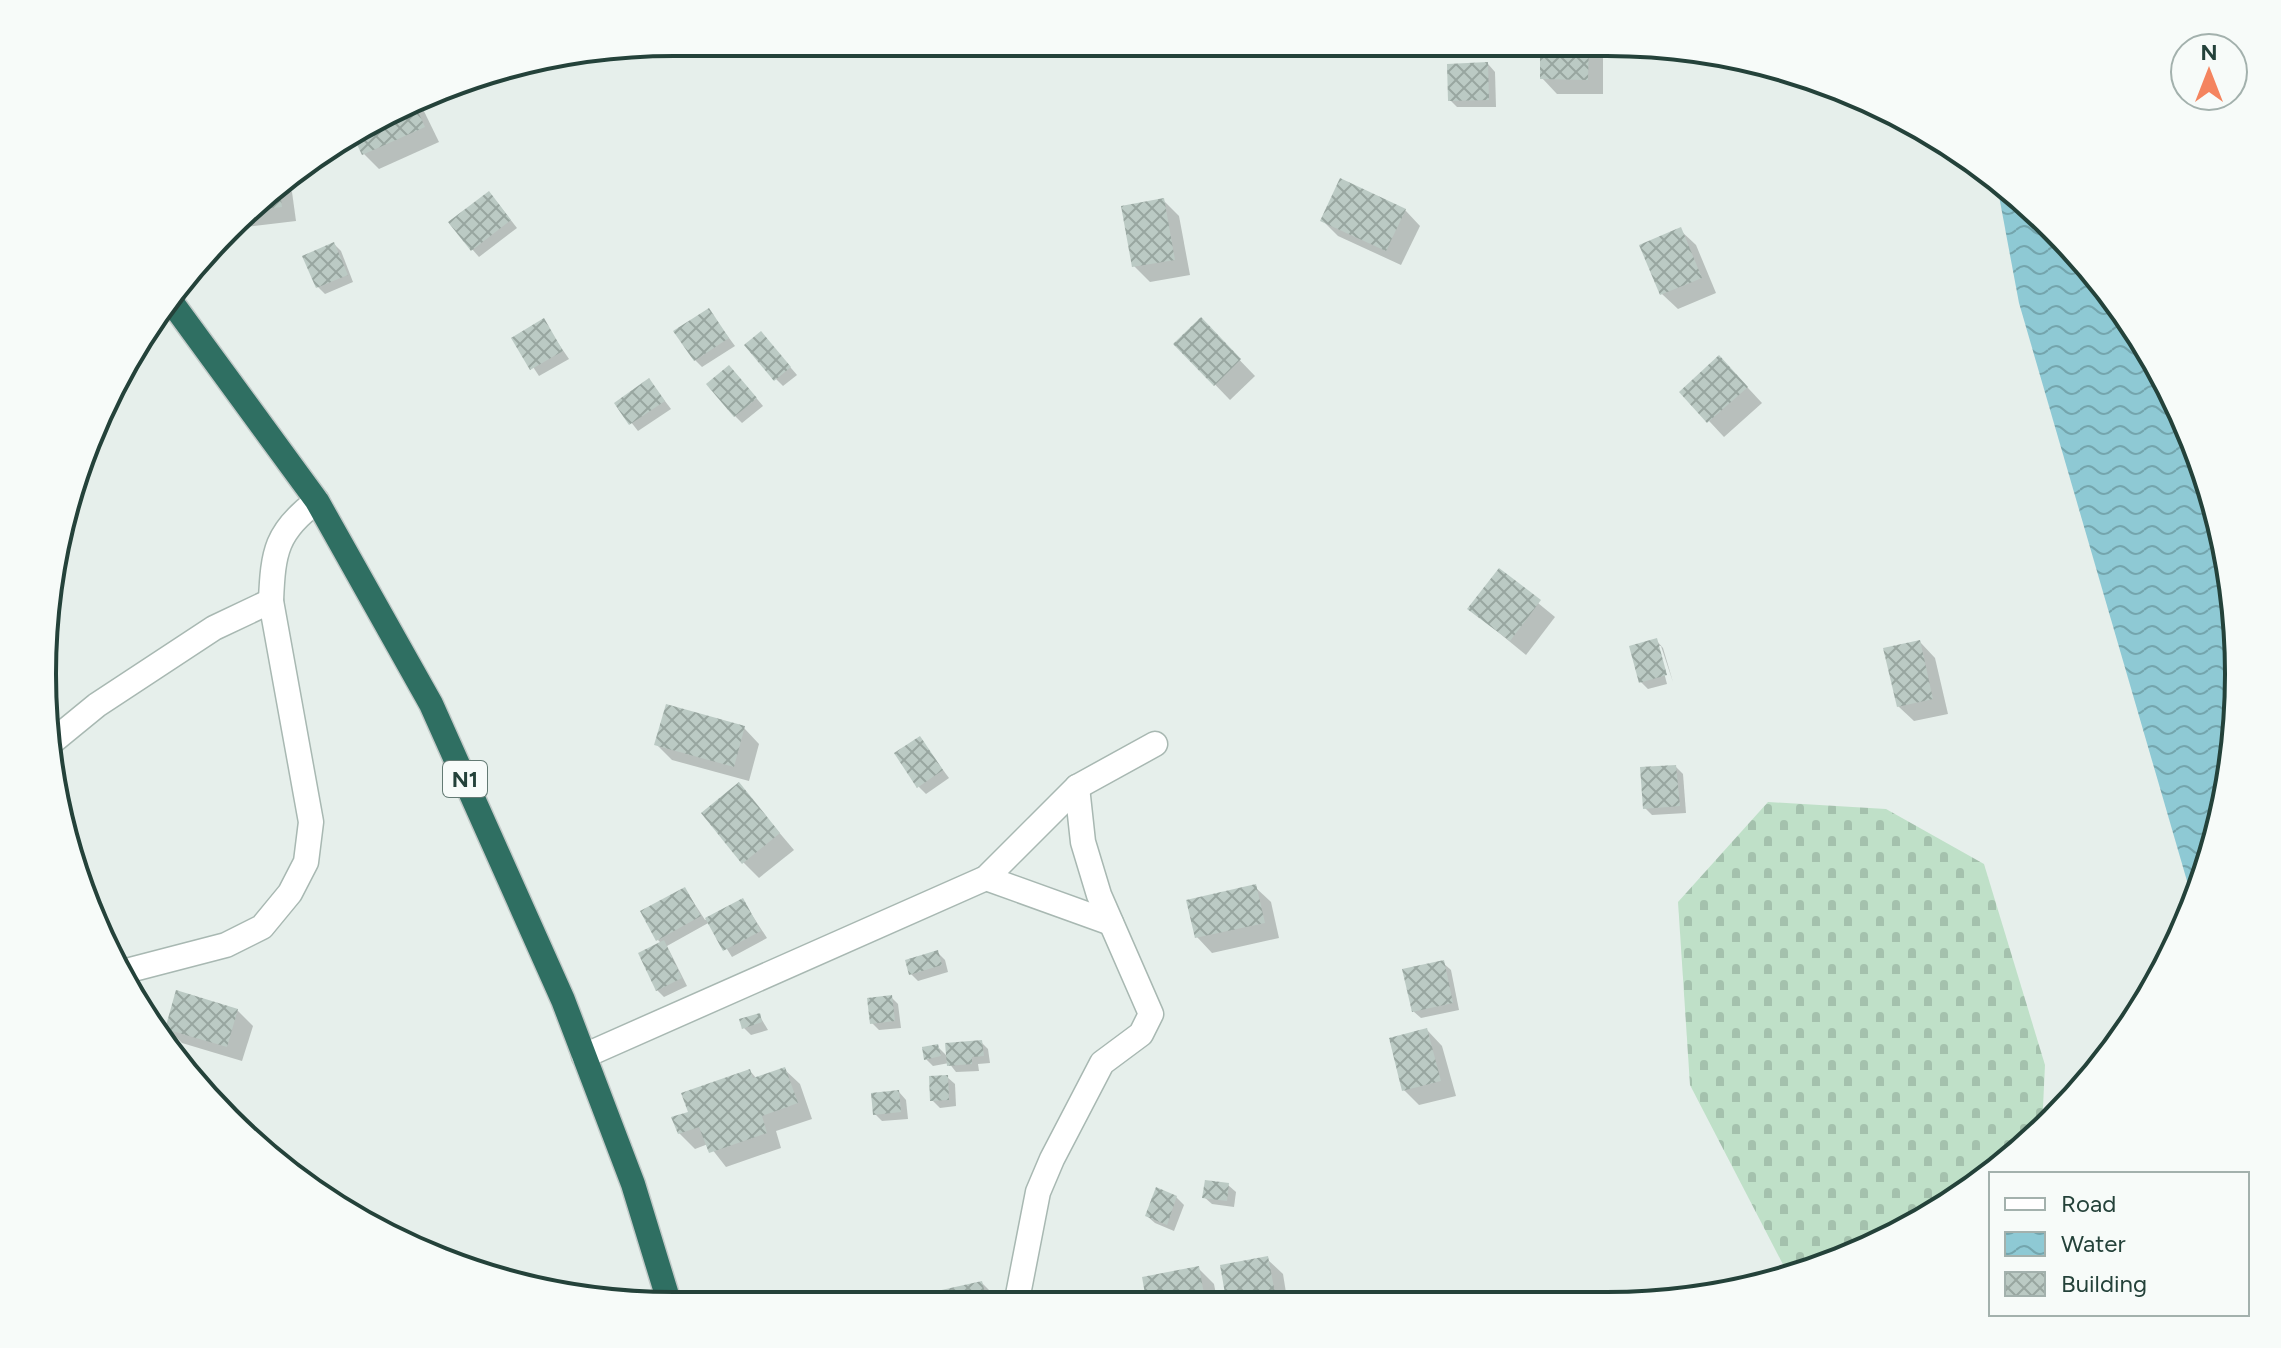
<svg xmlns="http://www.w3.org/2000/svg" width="2281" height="1348" viewBox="0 0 2281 1348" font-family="Figtree,sans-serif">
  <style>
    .cemetery { fill: url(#cemetery-stones) }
    .water { fill: url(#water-waves) }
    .shadow { fill: #0003 }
    .building { fill: url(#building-cross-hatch) }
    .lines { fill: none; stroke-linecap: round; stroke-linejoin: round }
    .street-casing { stroke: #a8b8b2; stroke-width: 27 }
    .highway-casing { stroke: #c2cac8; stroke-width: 27 }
    .street { stroke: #fff; stroke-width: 24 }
    .highway { stroke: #2f6f62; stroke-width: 24 }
    .labels { text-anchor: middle; stroke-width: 6; stroke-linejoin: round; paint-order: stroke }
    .shield { fill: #f7fbf9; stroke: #637a73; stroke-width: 2 }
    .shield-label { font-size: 22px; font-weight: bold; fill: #24423a }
    .rim { fill: none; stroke: #24423a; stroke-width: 4 }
  </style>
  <defs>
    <pattern id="cemetery-stones" width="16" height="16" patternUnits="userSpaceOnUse" patternTransform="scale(2)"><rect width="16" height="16" fill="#bfe0c8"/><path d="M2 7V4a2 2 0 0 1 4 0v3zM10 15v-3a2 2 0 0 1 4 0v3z" fill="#a4c1ad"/></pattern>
    <pattern id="water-waves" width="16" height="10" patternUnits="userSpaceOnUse" patternTransform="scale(2)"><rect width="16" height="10" fill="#8ec9d4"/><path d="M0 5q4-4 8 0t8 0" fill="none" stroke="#74a5ad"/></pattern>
    <pattern id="building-cross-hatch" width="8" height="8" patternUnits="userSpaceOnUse" patternTransform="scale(2)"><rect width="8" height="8" fill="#bbcac4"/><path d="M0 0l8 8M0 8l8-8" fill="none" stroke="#98a6a0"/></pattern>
  </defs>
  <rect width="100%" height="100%" fill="#e6efeb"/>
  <!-- cemetery -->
  <path class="cemetery" d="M1768,802L1886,809L1984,864L2045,1065L2042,1128L2024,1149L1923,1222L1789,1276L1690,1085L1678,902Z"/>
  <!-- water -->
  <path class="water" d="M1996,180L2054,227L2133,323L2191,433L2227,551L2239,674L2227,798L2194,905L2019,303Z"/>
  <!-- shadow -->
  <g class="shadow">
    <path d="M1542,43H1597L1603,50V94H1557L1542,78Z"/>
    <path d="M1488,64L1495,72L1496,107H1457L1450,100Z"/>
    <path d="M420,103L439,142L379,169L364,154L356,137Z"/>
    <path d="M281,181L292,192L296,221L238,228Z"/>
    <path d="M1163,200L1179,216L1190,275L1150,282L1134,266Z"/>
    <path d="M496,201L517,228L479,257L472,249Z"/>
    <path d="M1405,210L1420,226L1401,265L1338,236L1323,221Z"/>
    <path d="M1680,230L1696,245L1716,293L1678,309L1662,294Z"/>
    <path d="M334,244L341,251L353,282L325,294L318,287Z"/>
    <path d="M709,311L735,346L702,367L695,360Z"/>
    <path d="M1201,320L1255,376L1230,400L1176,344Z"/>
    <path d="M543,321L569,359L539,376L514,338Z"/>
    <path d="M768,341L797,375L783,386L776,379Z"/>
    <path d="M1734,373L1762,403L1724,437L1682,392Z"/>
    <path d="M736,374L763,406L742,423L735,416Z"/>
    <path d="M649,380L671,409L638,431L616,403Z"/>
    <path d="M1499,571L1555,617L1526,655L1470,609Z"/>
    <path d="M1656,640L1663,648L1673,682L1661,646H1657L1667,684L1648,689L1641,682Z"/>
    <path d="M1920,642L1935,658L1948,714L1914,721L1898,706Z"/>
    <path d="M744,728L759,744L749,781L672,760L656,744Z"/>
    <path d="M920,739L949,778L926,794L919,787Z"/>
    <path d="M1676,767L1683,774L1686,813L1652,815L1645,808Z"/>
    <path d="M739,785L794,850L759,878L743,862Z"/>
    <path d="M1255,887L1271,902L1279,938L1212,953L1197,937Z"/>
    <path d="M685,889L705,920L743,901L767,938L732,957L710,922L667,946L687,986L664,997L657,990L662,944L658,940Z"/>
    <path d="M937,952L945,960L948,972L918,981L911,974Z"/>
    <path d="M1443,963L1451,970L1459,1010L1421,1018L1413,1011Z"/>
    <path d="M891,997L898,1004L901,1028L879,1030L872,1023Z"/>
    <path d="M237,1010L253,1026L242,1061L182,1043L167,1028Z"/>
    <path d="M759,1015L768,1030L751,1035L744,1028Z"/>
    <path d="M1427,1030L1442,1046L1456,1096L1419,1105L1404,1090Z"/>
    <path d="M981,1042L988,1049L990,1063L978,1064L979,1071L956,1072L949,1063L933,1066L926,1059L937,1046L948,1057Z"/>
    <path d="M784,1069L800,1084L812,1119L776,1131L781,1148L726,1167L708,1144L695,1149L679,1133L690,1113L750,1071L757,1079Z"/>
    <path d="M947,1077L955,1084L956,1106L940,1108L932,1100Z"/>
    <path d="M899,1092L906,1100L908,1119L882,1121L875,1114Z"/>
    <path d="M1228,1185L1236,1192L1234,1207L1212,1204L1204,1197Z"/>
    <path d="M1176,1197L1184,1205L1174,1231L1155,1223L1147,1216Z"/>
    <path d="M1267,1259L1283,1274L1288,1305H1229Z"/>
    <path d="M1198,1268L1214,1284L1218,1305H1149Z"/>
    <path d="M982,1283L989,1290L993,1305H943Z"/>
  </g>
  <!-- building -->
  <g class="building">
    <path d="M1540,43H1589L1588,80L1540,79Z"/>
    <path d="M1488,62L1489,100L1448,101L1447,64Z"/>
    <path d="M415,105L425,127L362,155L354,138Z"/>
    <path d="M1340,178L1406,209L1386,251L1320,221Z"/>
    <path d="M279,184L282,207L255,210L268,195Z"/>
    <path d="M489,191L511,220L471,251L448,222Z"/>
    <path d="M1164,198L1175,260L1132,267L1121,206Z"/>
    <path d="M1681,227L1702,278L1660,295L1639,245Z"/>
    <path d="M334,242L348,275L316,288L302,256Z"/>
    <path d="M709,308L729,338L694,361L673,331Z"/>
    <path d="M1201,317L1241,359L1214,386L1173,344Z"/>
    <path d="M544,318L563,351L530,370L511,338Z"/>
    <path d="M761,331L791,367L774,381L744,345Z"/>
    <path d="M1719,355L1748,387L1707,423L1679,392Z"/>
    <path d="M729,365L757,398L734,417L706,384Z"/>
    <path d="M649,378L665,401L629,425L614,403Z"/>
    <path d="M1499,568L1541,600L1510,641L1467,609Z"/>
    <path d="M1657,638L1667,675L1639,683L1629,646Z"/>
    <path d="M1920,640L1933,699L1897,707L1883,648Z"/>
    <path d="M666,704L745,726L734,767L654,745Z"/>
    <path d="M920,736L943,770L917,788L894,753Z"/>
    <path d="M1676,765L1680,806L1643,809L1640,767Z"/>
    <path d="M739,782L780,833L742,864L701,813Z"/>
    <path d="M1256,884L1265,923L1195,938L1186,900Z"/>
    <path d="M685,887L701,916L656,941L640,911Z"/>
    <path d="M743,898L761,931L723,951L705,918Z"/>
    <path d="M664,940L682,978L656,991L638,953Z"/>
    <path d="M938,950L942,965L909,975L905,960Z"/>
    <path d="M1444,960L1453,1003L1412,1012L1402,969Z"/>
    <path d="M176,990L238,1009L227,1047L165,1029Z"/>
    <path d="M892,995L895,1021L870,1024L867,998Z"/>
    <path d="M760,1013L762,1022L742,1029L739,1019Z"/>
    <path d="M1427,1028L1441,1081L1402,1091L1389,1038Z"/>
    <path d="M982,1040L984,1056L972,1057V1064L947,1066L945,1043Z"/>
    <path d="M938,1044L941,1056L924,1060L922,1047Z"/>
    <path d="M785,1067L798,1103L762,1116L767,1133L709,1153L699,1127L678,1134L671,1117L688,1112L681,1093L750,1069L753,1078Z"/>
    <path d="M948,1075L949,1100L930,1101L929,1076Z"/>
    <path d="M899,1090L901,1112L873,1115L871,1093Z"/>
    <path d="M1205,1180L1229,1183L1227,1201L1202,1198Z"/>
    <path d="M1156,1187L1177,1196L1167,1225L1145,1216Z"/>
    <path d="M1268,1256L1276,1298L1227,1305L1220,1265Z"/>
    <path d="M1199,1266L1206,1305H1147L1142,1277Z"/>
    <path d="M982,1281L988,1305H941L937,1291Z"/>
  </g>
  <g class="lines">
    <!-- street casing -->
    <g class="street-casing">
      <g id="street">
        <path d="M53,741L97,705L214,628L271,601"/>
        <path d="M986,878L1111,923"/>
        <path d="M126,971L226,945L262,927L290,893L306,862L311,822L271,601C273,552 276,531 317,501"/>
        <path d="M584,1056L986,878L1077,787L1155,744"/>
        <path d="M1016,1305L1038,1192L1052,1159L1102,1063L1141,1034L1151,1014L1099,895L1083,842L1077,787"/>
      </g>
    </g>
    <!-- highway casing -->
    <g class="highway-casing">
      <path id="highway" d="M170,300L317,501L431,704L563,1000L633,1184L670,1305"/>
    </g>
    <!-- street -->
    <use href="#street" class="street"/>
    <!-- highway -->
    <use href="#highway" class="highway"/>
  </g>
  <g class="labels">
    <!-- shield labels -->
    <rect class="shield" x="443" y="761" width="44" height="36" rx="6"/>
    <g class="shield-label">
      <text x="465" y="787">N1</text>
    </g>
  </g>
  <!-- crop -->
  <path d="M0 0H2281V1348H0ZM674 56H1607A618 618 0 0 1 2225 674V674A618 618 0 0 1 1607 1292H674A618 618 0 0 1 56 674V674A618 618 0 0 1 674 56Z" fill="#f7fbf9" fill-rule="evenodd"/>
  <path class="rim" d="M674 56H1607A618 618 0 0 1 2225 674V674A618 618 0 0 1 1607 1292H674A618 618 0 0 1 56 674V674A618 618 0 0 1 674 56Z"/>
  <!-- legend -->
  <rect x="1989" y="1172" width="260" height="144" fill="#f7fbf9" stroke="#a3b1ad" stroke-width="2"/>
  <rect x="2005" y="1198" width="40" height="12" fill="#ffffff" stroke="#a3b1ad" stroke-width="2"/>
  <text x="2061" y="1212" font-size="24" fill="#24423a">Road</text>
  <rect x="2005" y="1232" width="40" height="24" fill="url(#water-waves)" stroke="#a3b1ad" stroke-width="2"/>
  <text x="2061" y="1252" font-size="24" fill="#24423a">Water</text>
  <rect x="2005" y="1272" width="40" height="24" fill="url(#building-cross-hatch)" stroke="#a3b1ad" stroke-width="2"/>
  <text x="2061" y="1292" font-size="24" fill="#24423a">Building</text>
  <!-- north arrow -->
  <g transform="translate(2209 72)"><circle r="38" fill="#f7fbf9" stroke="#a3b1ad" stroke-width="2"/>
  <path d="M0-6L14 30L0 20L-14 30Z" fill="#f4845f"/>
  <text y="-12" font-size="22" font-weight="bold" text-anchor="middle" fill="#24423a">N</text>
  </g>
</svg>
